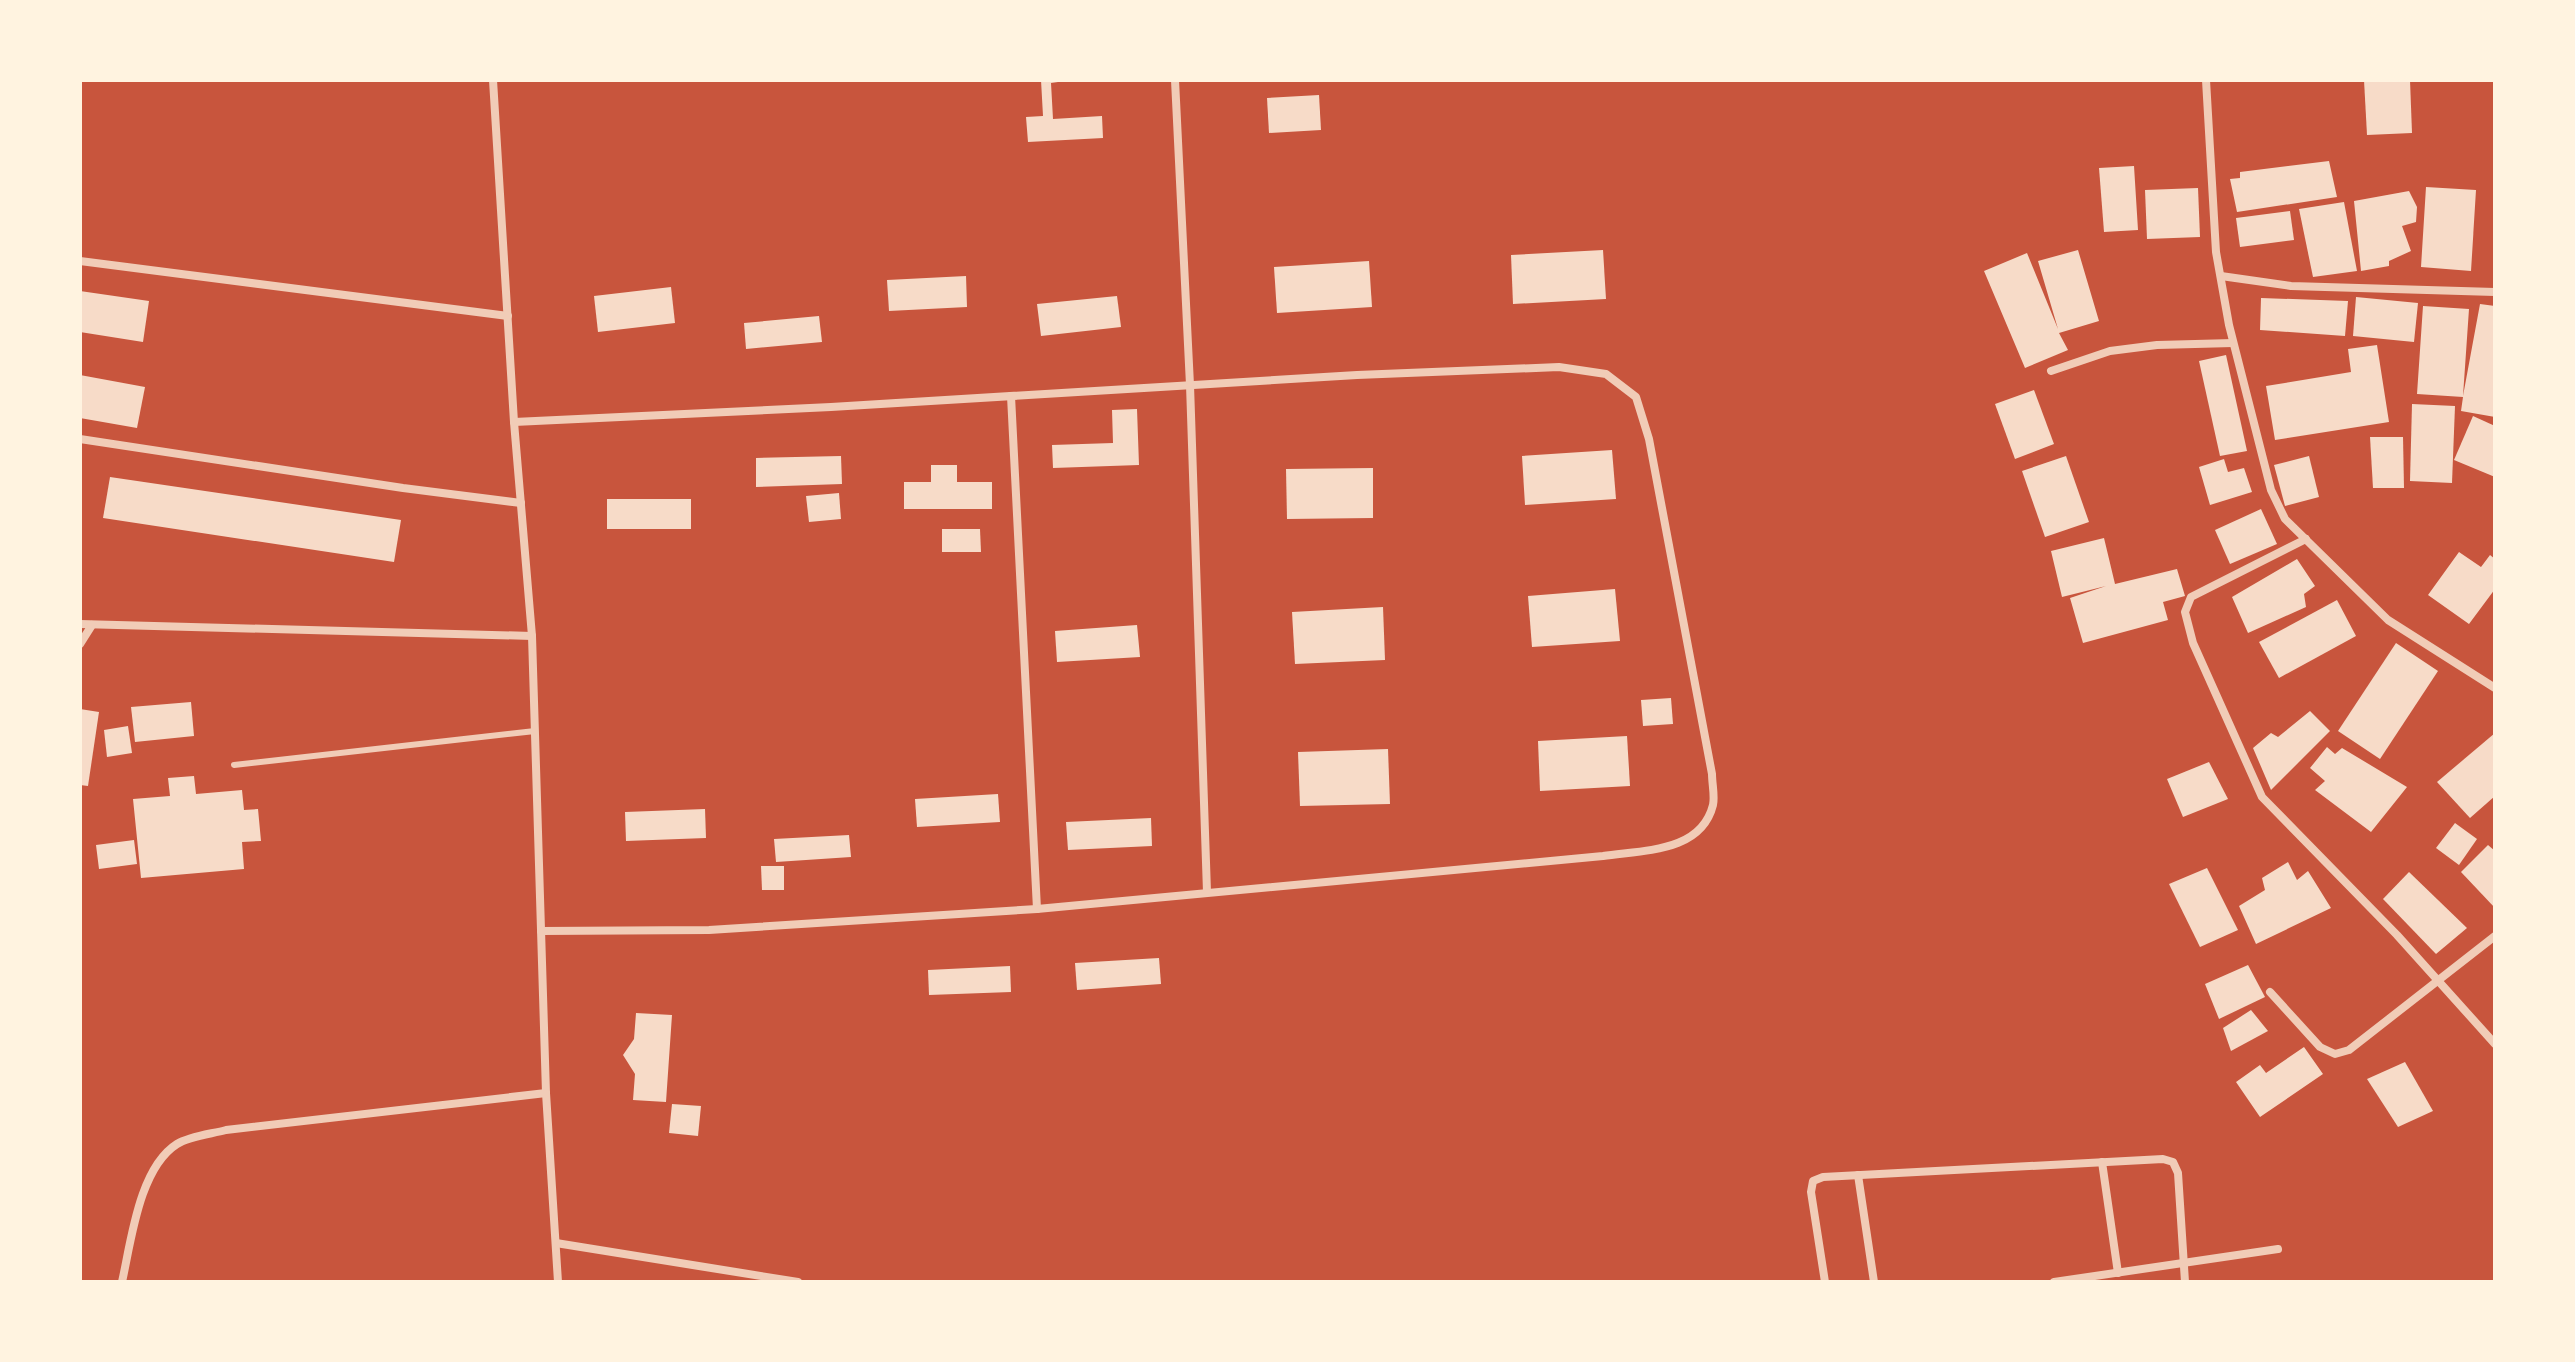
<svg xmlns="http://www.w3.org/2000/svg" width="2575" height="1362" viewBox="0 0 2575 1362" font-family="Bitter,serif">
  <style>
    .building { fill: #f7dbc8 }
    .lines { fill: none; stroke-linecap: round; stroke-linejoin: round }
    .service { stroke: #f1ccb7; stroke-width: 6 }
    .minor { stroke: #f1ccb7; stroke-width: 8 }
  </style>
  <rect width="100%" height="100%" fill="#c8553d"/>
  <!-- building -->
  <g class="building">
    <path d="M1041,80H1058V82L1051,83L1053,119L1102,116L1103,138L1028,142L1026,117L1043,116Z"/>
    <path d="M2364,80H2410L2412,133L2367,135Z"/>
    <path d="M1319,95L1321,130L1269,133L1267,98Z"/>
    <path d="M2329,161L2337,197L2237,212L2230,179L2240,178V172Z"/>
    <path d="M2134,166L2138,230L2104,232L2099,168Z"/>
    <path d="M2426,187L2476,190L2471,271L2421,267Z"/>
    <path d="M2198,188L2200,237L2147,239L2145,190Z"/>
    <path d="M2409,191L2417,207L2416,222L2402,226L2411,251L2389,261V266L2361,271L2354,201Z"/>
    <path d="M2344,202L2357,271L2313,277L2299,209Z"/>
    <path d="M2290,211L2294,240L2240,247L2236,218Z"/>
    <path d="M1603,250L1606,299L1513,304L1511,255Z"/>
    <path d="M2078,250L2099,321L2059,333L2068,350L2025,368L1984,271L2027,253L2058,329L2038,261Z"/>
    <path d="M1369,261L1372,307L1277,313L1274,267Z"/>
    <path d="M966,276L967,307L889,311L887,280Z"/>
    <path d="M671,287L675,323L598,332L594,296Z"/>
    <path d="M80,291L149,301L143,342L80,332Z"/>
    <path d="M1117,296L1121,327L1041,336L1037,304Z"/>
    <path d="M2356,297L2418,303L2414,342L2353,336Z"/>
    <path d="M2261,298L2348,301L2345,336L2260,330Z"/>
    <path d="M2480,304L2495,306V417L2461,411L2463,397L2417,394L2423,306L2469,309L2463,396Z"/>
    <path d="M819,316L822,342L746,349L744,323Z"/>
    <path d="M2377,345L2389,422L2275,440L2266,386L2351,372L2348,349Z"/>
    <path d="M2226,355L2247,451L2220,456L2199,361Z"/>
    <path d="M80,375L145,387L137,428L80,418Z"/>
    <path d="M2034,390L2054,444L2015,459L1995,404Z"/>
    <path d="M2412,404L2455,406L2452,483L2410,481Z"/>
    <path d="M1137,409L1139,465L1053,468L1052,445L1113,443L1112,410Z"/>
    <path d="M2473,416L2495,426V477L2454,460Z"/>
    <path d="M2370,437H2403L2404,488H2373Z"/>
    <path d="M1612,450L1616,499L1525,505L1522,456Z"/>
    <path d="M841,456L842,484L756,487V458Z"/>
    <path d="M2066,456L2089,522L2045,537L2022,471Z"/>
    <path d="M2309,456L2319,497L2285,506L2274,465Z"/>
    <path d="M2224,459L2228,472L2244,468L2252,492L2210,505L2199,467Z"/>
    <path d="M931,465H957V482H992V509H904V482H931Z"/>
    <path d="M1373,468V518L1287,519L1286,469Z"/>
    <path d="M110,477L401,520L394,562L103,518Z"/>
    <path d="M839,493L841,519L809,522L806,496Z"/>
    <rect x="607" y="499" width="84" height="30"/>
    <path d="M2261,509L2277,544L2230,564L2215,530Z"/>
    <path d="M942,529H980L981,552H942Z"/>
    <path d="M2104,538L2115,584L2177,569L2185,596L2163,602L2168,620L2083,643L2070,598L2106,586L2062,597L2051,551Z"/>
    <path d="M2459,552L2481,567L2490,555L2495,559V589L2469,624L2428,595Z"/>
    <path d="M2297,559L2315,586L2304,594L2306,607L2248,633L2232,597Z"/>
    <path d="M1615,589L1620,641L1532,647L1528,596Z"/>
    <path d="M2337,600L2356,636L2279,678L2259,642Z"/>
    <path d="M1383,607L1385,660L1295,664L1292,612Z"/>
    <path d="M1137,625L1140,657L1057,662L1055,631Z"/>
    <path d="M2396,643L2438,671L2380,759L2338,731Z"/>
    <path d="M1671,698L1673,724L1643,726L1641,700Z"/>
    <path d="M191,702L194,736L135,742L131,707Z"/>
    <path d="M80,709L99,712L88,786L80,785Z"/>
    <path d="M2310,711L2330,731L2271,790L2253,748L2271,733L2278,737Z"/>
    <path d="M128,726L132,753L107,757L104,730Z"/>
    <path d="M2495,733V796L2470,818L2437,782Z"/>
    <path d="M1627,736L1630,786L1540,791L1538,741Z"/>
    <path d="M2327,747L2335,754L2342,748L2407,787L2371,832L2315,790L2325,781L2310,768Z"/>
    <path d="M1388,749L1390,804L1300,806L1298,752Z"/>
    <path d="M2209,762L2228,799L2183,817L2167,779Z"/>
    <path d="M194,776L196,794L242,790L244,810L258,809L261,841L242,842L244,869L141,878L133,799L170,796L168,778Z"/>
    <path d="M998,794L1000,822L917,827L915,799Z"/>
    <path d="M705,809L706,838L626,841L625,812Z"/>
    <path d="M1151,818L1152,846L1068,850L1066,822Z"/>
    <path d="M2455,823L2477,839L2459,865L2436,848Z"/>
    <path d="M849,835L851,857L776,862L774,839Z"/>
    <path d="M134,840L137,864L99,869L96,845Z"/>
    <path d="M2488,845L2495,851V908L2461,872Z"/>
    <path d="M2288,862L2297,880L2308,871L2331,908L2256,944L2239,906L2265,890L2262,878Z"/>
    <path d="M761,866H784V890H762Z"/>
    <path d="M2207,868L2238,930L2200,947L2169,884Z"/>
    <path d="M2409,872L2467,928L2436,954L2383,899Z"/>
    <path d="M1159,958L1161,984L1077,990L1075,963Z"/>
    <path d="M2248,965L2265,997L2219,1019L2205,984Z"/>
    <path d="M1010,966L1011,992L929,995L928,970Z"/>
    <path d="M2251,1010L2268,1031L2231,1051L2223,1028Z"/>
    <path d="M636,1013L672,1015L666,1102L633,1100L635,1074L623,1055L634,1039Z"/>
    <path d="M2304,1047L2323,1074L2260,1117L2236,1082L2260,1065L2266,1073Z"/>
    <path d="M2405,1062L2433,1111L2398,1127L2367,1079Z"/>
    <path d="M672,1104L701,1106L698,1136L669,1133Z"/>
  </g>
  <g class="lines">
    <!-- service -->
    <path class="service" d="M234,765L535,731"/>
    <!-- minor -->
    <g class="minor">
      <path d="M493,80L514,422L532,636L546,1093L558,1282"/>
      <path d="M1175,80L1190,385L1207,892"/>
      <path d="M2206,80L2216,252L2229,325L2271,490L2285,519L2388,620L2495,688"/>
      <path d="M80,261L508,316"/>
      <path d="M2221,276L2291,286L2495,292"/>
      <path d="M2051,371L2110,351L2157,345L2233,343"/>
      <path d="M1011,396L1037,909"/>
      <path d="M514,422L831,407L1357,375L1559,367L1606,374L1636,397L1649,439L1712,774C1712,784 1715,796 1713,805C1701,853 1642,850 1603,856L1037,909L709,930L541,931"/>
      <path d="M80,439L403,488L521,503"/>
      <path d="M2306,539L2191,597L2185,612L2193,643L2262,797L2397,935L2495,1044"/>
      <path d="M80,624L532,636"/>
      <path d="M80,644L92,625"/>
      <path d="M2270,992L2320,1047L2335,1054L2349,1050L2495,936"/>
      <path d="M2102,1162L2118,1273"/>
      <path d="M1858,1175L1874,1282"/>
      <path d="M556,1243L798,1282"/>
      <path d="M122,1282C131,1242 139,1168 177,1144C190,1136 211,1134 226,1130L546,1093"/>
      <path d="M1825,1282L1811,1192L1813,1181L1823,1177L2163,1159L2173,1162L2178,1173L2185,1282"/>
      <path d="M2054,1282L2278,1249"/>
    </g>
  </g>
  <!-- border -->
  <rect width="2575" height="1362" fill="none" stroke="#fff3e0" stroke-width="164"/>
</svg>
